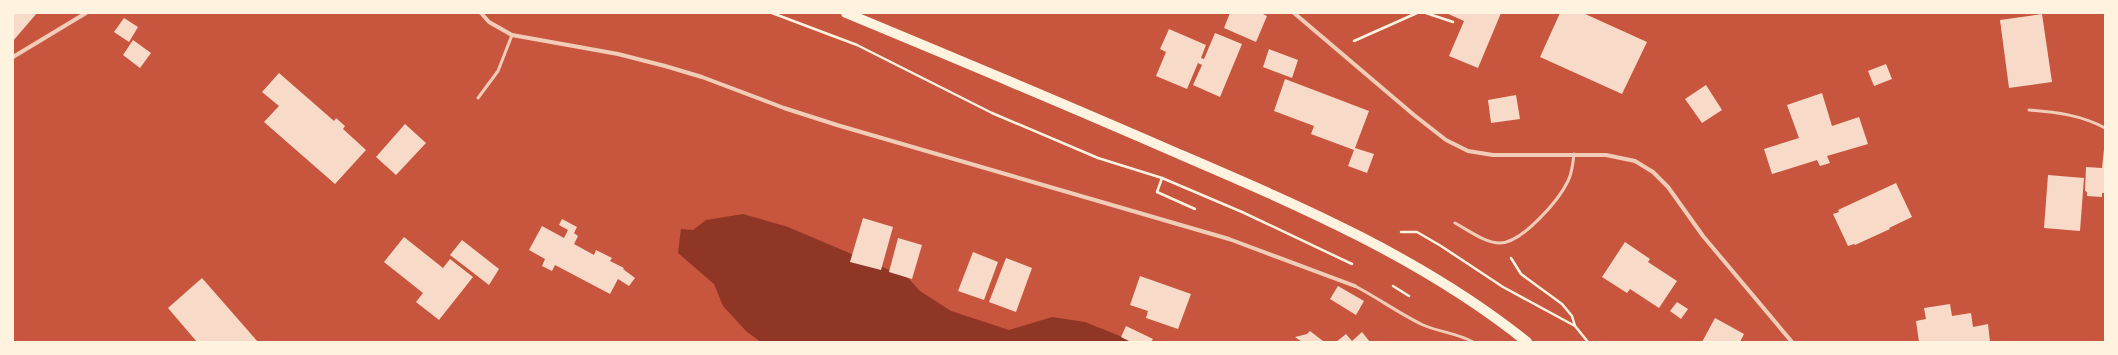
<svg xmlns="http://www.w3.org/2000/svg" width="2118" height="355" viewBox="0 0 2118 355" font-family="Commissioner,sans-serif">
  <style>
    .water { fill: #8f3625 }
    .building { fill: #f7dbc8 }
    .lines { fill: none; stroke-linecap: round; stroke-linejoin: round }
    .path { stroke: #fff3e0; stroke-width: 2.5 }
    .service { stroke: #f1ccb7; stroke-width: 3 }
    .minor { stroke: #f1ccb7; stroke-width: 4 }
    .primary { stroke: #fff3e0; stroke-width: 10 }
  </style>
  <rect width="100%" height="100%" fill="#c8553d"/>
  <!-- water -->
  <path class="water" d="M743,214L788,227L908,278L920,291L951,311L1009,330L1052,317L1085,322L1135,342H761L747,332L723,306L714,284L678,253L681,229L693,230L706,220Z"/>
  <!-- building -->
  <g class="building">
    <path d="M13,13H37L13,41Z"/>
    <path d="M1230,13H1261L1267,16L1256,42L1224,28Z"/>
    <path d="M1446,13H1501L1478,68L1449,56L1464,21Z"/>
    <path d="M1560,13H1583L1647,42L1622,94L1540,57Z"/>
    <path d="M2042,14L2052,82L2009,88L2000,20Z"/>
    <path d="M124,18L138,27L129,42L114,32Z"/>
    <path d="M1169,29L1206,45L1201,58L1204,59L1215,33L1242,44L1220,97L1193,85L1202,65L1198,63L1187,89L1156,76L1166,52L1160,49Z"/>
    <path d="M133,40L151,53L140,68L123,55Z"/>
    <path d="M1269,49L1298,60L1292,78L1263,67Z"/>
    <path d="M1886,64L1892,79L1874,86L1868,71Z"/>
    <path d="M279,73L334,121L336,118L345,126L343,129L366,150L335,184L264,122L279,106L262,92Z"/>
    <path d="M1285,79L1369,111L1355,148L1374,154L1367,173L1348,166L1354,150L1311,134L1314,126L1274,111Z"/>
    <path d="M1706,85L1722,110L1702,123L1685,99Z"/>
    <path d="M1822,93L1832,126L1859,117L1868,144L1827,156L1830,163L1820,166L1817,160L1772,174L1764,149L1799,138L1787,105Z"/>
    <path d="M1516,95L1520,119L1491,123L1488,100Z"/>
    <path d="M405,124L426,143L396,175L376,157Z"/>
    <path d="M2104,149L2105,193H2102V197L2087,196V192L2085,191L2086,167L2102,168Z"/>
    <path d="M2048,175L2084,178L2080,231L2044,228Z"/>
    <path d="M1896,183L1912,217L1889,228L1890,229L1855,245L1854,244L1848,246L1833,214L1839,212L1838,210Z"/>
    <path d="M863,218L893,227L881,270L850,262Z"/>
    <path d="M562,219L577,227L574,233L578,236L574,244L594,255L596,250L612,258L610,261L624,268L623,269L635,278L629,286L618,279L610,294L555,265L552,271L542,266L545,259L529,250L542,226L564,238L568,230L559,225Z"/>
    <path d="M404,237L443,268L450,259L473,277L439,320L416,302L423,293L384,262Z"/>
    <path d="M898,238L922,245L912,279L889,272Z"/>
    <path d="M462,240L499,269L489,285L450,255Z"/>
    <path d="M1625,242L1650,259L1648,262L1677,281L1659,308L1630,289L1627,293L1602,277Z"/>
    <path d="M973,252L998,262L984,300L958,291Z"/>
    <path d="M1006,258L1032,268L1016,312L989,302Z"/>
    <path d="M1140,276L1191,294L1178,329L1146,318L1148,311L1130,305Z"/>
    <path d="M202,278L258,342H197L168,308Z"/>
    <path d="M1338,286L1364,301L1356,315L1330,299Z"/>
    <path d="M1677,302L1688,309L1681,319L1670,311Z"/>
    <path d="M1950,304L1952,316L1971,313L1973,327L1988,324L1990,342H1919L1916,321L1926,319L1924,308Z"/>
    <path d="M1715,318L1744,334L1740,342H1702Z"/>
    <path d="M1126,326L1153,339L1151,342H1131L1121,337Z"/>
    <path d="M1310,331L1323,341L1322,342H1302L1295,337L1307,334Z"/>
    <path d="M1362,332L1370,342H1336L1346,334L1352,341Z"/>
  </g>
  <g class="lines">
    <!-- path -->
    <g class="path">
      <path d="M772,13L857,45L992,113L1098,158L1162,178L1242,212L1352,264"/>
      <path d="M1426,13L1453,22"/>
      <path d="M1354,41L1417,13"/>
      <path d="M1162,178L1157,192L1195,209"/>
      <path d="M1401,232H1417L1441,246L1503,287L1575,326"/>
      <path d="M1511,258L1521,274L1562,304L1572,316L1575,326L1588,342"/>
      <path d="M1393,286L1409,296"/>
    </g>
    <!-- service -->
    <g class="service">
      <path d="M478,98L498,71L512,35"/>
      <path d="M2029,110C2056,112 2081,115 2105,128"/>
      <path d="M1455,223C1468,230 1485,243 1500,243C1522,243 1559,200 1568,181C1572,173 1573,164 1574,154"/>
      <path d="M1355,286C1378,298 1400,314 1423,325C1439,332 1457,333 1473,342"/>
    </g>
    <!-- minor -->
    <g class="minor">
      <path d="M481,13L489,22L512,35L618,54L665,66L702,77L784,108L837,125L1229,239L1355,286"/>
      <path d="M1294,13L1414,115L1446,140L1468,151L1493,155H1606L1635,161L1653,172L1668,187L1703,236L1792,342"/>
      <path d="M13,57L86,13"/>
    </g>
    <!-- primary -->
    <path class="primary" d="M846,13C957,59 1069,106 1179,154C1300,206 1424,259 1527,342"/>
  </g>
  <!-- border -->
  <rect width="2118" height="355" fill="none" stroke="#fff3e0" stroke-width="28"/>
</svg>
